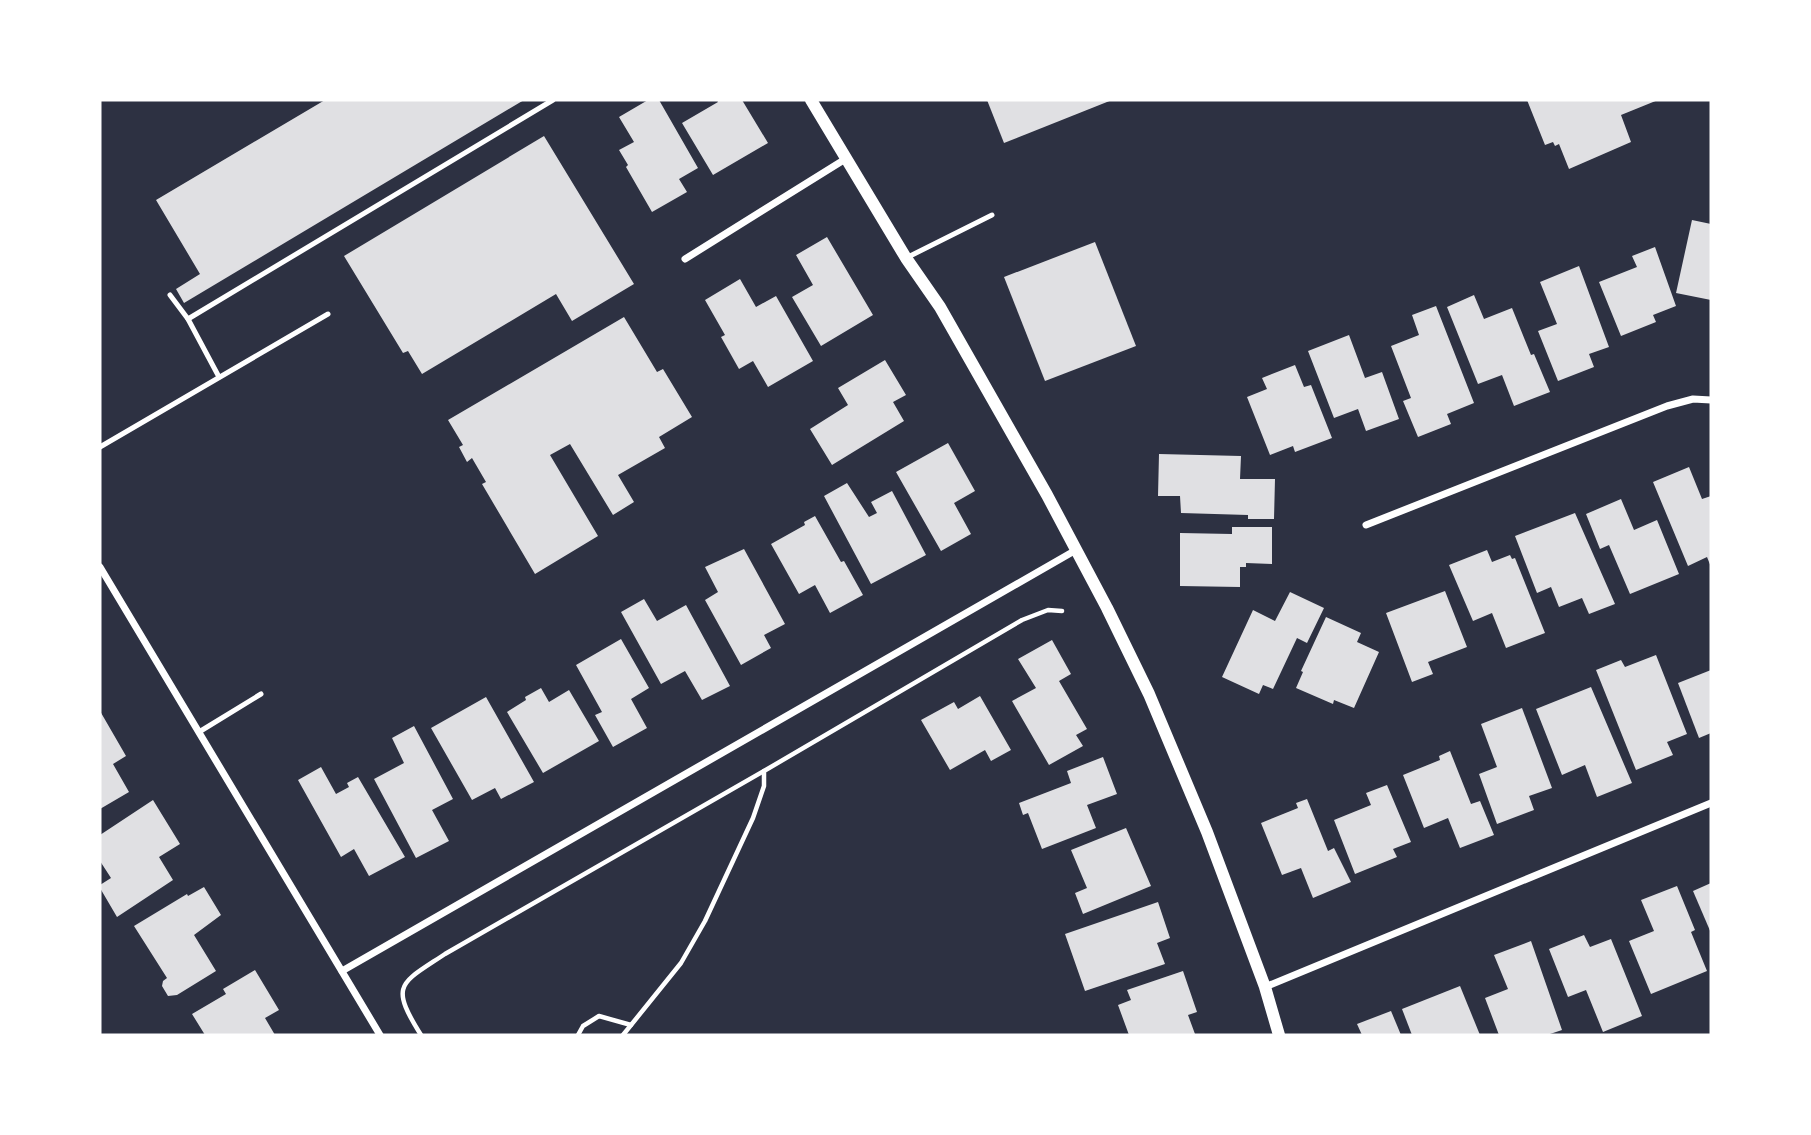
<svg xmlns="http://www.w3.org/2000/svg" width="1811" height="1135" viewBox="0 0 1811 1135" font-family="'Zilla Slab',serif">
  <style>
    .building { fill: #e0e0e3 }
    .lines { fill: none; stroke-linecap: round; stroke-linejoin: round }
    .path { stroke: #fff; stroke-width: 4.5 }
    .service { stroke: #fff; stroke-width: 5 }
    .minor { stroke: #fff; stroke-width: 7 }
    .tertiary { stroke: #fff; stroke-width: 12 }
  </style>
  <rect width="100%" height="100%" fill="#2d3142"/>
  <!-- building -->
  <g class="building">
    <path d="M325,100H524L184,303L176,289L200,274L156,200Z"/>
    <path d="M648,100H659L698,168L679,179L687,192L652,212L626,167L628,165L619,150L634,142L619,117Z"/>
    <path d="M717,100H742L768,143L713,175L682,123L718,102Z"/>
    <path d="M987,100H1112L1004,143Z"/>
    <path d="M1527,100H1658L1621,115L1631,142L1569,169L1559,144L1555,146L1553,142L1545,145Z"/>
    <path d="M544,136L634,284L572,321L556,294L422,374L408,351L403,353L344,256Z"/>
    <path d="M1692,220L1711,224V300L1676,293Z"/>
    <path d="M827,237L873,315L821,346L792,297L813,285L796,255Z"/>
    <path d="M1095,242L1136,346L1045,381L1004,277Z"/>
    <path d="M1655,247L1676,306L1653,315L1656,322L1621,336L1599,282L1637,267L1632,256Z"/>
    <path d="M1579,266L1609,347L1589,354L1594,367L1558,381L1538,331L1557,324L1540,282Z"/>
    <path d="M740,279L756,307L776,296L813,361L768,387L753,361L739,369L721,337L725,335L705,300Z"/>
    <path d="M1474,295L1484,319L1512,308L1531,355L1534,354L1550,392L1514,406L1502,375L1478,384L1447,307Z"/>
    <path d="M1436,306L1474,403L1447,414L1451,424L1418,437L1403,401L1411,398L1391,346L1419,335L1412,315Z"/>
    <path d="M624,317L657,372L663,369L692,417L659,437L665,448L618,475L634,502L613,515L570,444L550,455L598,536L535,574L482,484L486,482L472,458L467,462L459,447L463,445L448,420Z"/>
    <path d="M1349,335L1365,378L1382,372L1399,419L1366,431L1358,409L1334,418L1308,351Z"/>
    <path d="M885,360L906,395L893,402L904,421L832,465L810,429L848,405L838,388Z"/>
    <path d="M1295,365L1304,387L1311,385L1332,438L1295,452L1293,446L1270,455L1247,397L1267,389L1262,378Z"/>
    <path d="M948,443L975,491L954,503L971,534L941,551L896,472Z"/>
    <path d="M1159,454L1241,456L1240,479H1275L1274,519H1248V515L1181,513L1180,496H1158Z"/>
    <path d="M1689,467L1702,499L1711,496V567L1707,557L1688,566L1653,482Z"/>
    <path d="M847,483L869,517L877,513L871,502L892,491L926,555L871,584L824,496Z"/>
    <path d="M1621,499L1634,530L1657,520L1679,574L1630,594L1609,545L1600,549L1586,514Z"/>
    <path d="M1575,513L1615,604L1589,614L1582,598L1559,607L1551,587L1537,593L1515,536Z"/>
    <path d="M815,516L841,562L844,561L863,595L830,613L815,585L799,594L771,544L805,525L804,522Z"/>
    <path d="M1232,527H1272V564L1246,563V567H1240V587L1180,586V533L1232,534Z"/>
    <path d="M744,549L785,624L764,635L771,648L741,665L705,600L718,592L705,567Z"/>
    <path d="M1487,550L1492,562L1510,555L1512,559L1515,558L1545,633L1506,648L1492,613L1473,621L1449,565Z"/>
    <path d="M1445,591L1467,647L1428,662L1433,674L1412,682L1386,613Z"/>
    <path d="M1290,592L1324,608L1307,643L1297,638L1273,689L1263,685L1259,694L1222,677L1253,610L1275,621Z"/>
    <path d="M644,599L657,621L686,605L730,686L702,700L685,671L661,684L621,612Z"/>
    <path d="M1326,617L1361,633L1357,642L1379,652L1354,708L1334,700L1333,704L1296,688L1303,672L1301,671Z"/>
    <path d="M621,639L649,688L631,699L647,728L613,747L595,715L602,712L576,665Z"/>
    <path d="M1052,640L1071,674L1059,681L1087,729L1076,735L1083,746L1049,765L1012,701L1036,688L1018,659Z"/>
    <path d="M1656,655L1687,734L1667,742L1673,755L1636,770L1596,670L1621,660L1625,667Z"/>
    <path d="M1711,670V733L1699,738L1678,683Z"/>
    <path d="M1591,687L1632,783L1597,797L1585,765L1562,775L1536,709Z"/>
    <path d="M541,688L549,702L569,690L599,741L543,773L507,712L526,700L525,697Z"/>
    <path d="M980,696L1011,750L991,761L985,750L950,770L921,720L954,702L958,709Z"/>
    <path d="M486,697L534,782L501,799L495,788L472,800L431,728Z"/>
    <path d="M1522,708L1552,788L1529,796L1534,810L1497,824L1479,774L1497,767L1481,724Z"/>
    <path d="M100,711L126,756L113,764L129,792L100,809Z"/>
    <path d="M414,726L453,799L432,810L449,841L416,858L374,779L404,763L392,738Z"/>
    <path d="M1450,751L1471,804L1480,801L1494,835L1460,848L1448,818L1424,828L1403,775L1440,760L1439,756Z"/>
    <path d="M1103,757L1117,794L1087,805L1096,828L1042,849L1028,813L1023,815L1019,803L1071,783L1067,771Z"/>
    <path d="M321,767L336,794L349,787L347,783L358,777L405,857L369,876L354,849L341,857L298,780Z"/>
    <path d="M1387,785L1411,842L1393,849L1397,857L1355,874L1334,820L1371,805L1366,793Z"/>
    <path d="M1307,799L1328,851L1334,848L1351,882L1313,898L1301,868L1282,875L1261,823L1298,808L1296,803Z"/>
    <path d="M153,800L180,844L159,857L173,880L117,917L100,888V885L111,878L100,861V835Z"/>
    <path d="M1126,828L1151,886L1083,914L1075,893L1087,888L1071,850Z"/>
    <path d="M1711,883V933L1693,891Z"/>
    <path d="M1677,886L1695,930L1691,932L1707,971L1651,994L1629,941L1654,931L1641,900Z"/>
    <path d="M204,887L221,915L194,935L216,971L177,995L168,996L162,986L163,981L167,978L134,926L187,894L188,896Z"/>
    <path d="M1158,902L1170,938L1157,943L1165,964L1085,991L1065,934Z"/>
    <path d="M1584,935L1590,947L1611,939L1642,1016L1603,1032L1586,990L1568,997L1549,949Z"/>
    <path d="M1531,941L1562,1030L1547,1035H1499L1485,998L1508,989L1494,955Z"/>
    <path d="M255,970L279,1010L265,1018L275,1035H205L192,1014L226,994L223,989Z"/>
    <path d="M1183,971L1197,1012L1188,1015L1195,1034L1129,1035L1118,1005L1131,1000L1127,990Z"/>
    <path d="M1460,986L1480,1035H1412L1402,1009Z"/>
    <path d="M1391,1011L1401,1035H1362L1357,1024Z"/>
  </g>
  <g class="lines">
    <!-- path -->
    <g class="path">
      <path d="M421,1035C389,984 400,984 445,954L764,771"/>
      <path d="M578,1035L583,1026L599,1016L631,1025"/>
      <path d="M623,1035L681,963L705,921L753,818L764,786V771L1022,620L1048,610L1062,611"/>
    </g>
    <!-- service -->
    <g class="service">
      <path d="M906,258L992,215"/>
      <path d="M170,295L188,319L219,377"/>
      <path d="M188,319L553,100"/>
      <path d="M100,447L328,314"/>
      <path d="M199,732L261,694"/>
    </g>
    <!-- minor -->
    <g class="minor">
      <path d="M685,259L847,158"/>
      <path d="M1366,525L1667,406L1693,399L1711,400"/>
      <path d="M100,567L380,1035"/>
      <path d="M342,971L1076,550"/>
      <path d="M1265,987L1711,803"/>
    </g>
    <!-- tertiary -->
    <path class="tertiary" d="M811,100L906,258L940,307L1047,495L1107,608L1149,694L1207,832L1265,987L1279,1035"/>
  </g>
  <!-- border -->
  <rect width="1811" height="1135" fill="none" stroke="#ffffff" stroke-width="203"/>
</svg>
